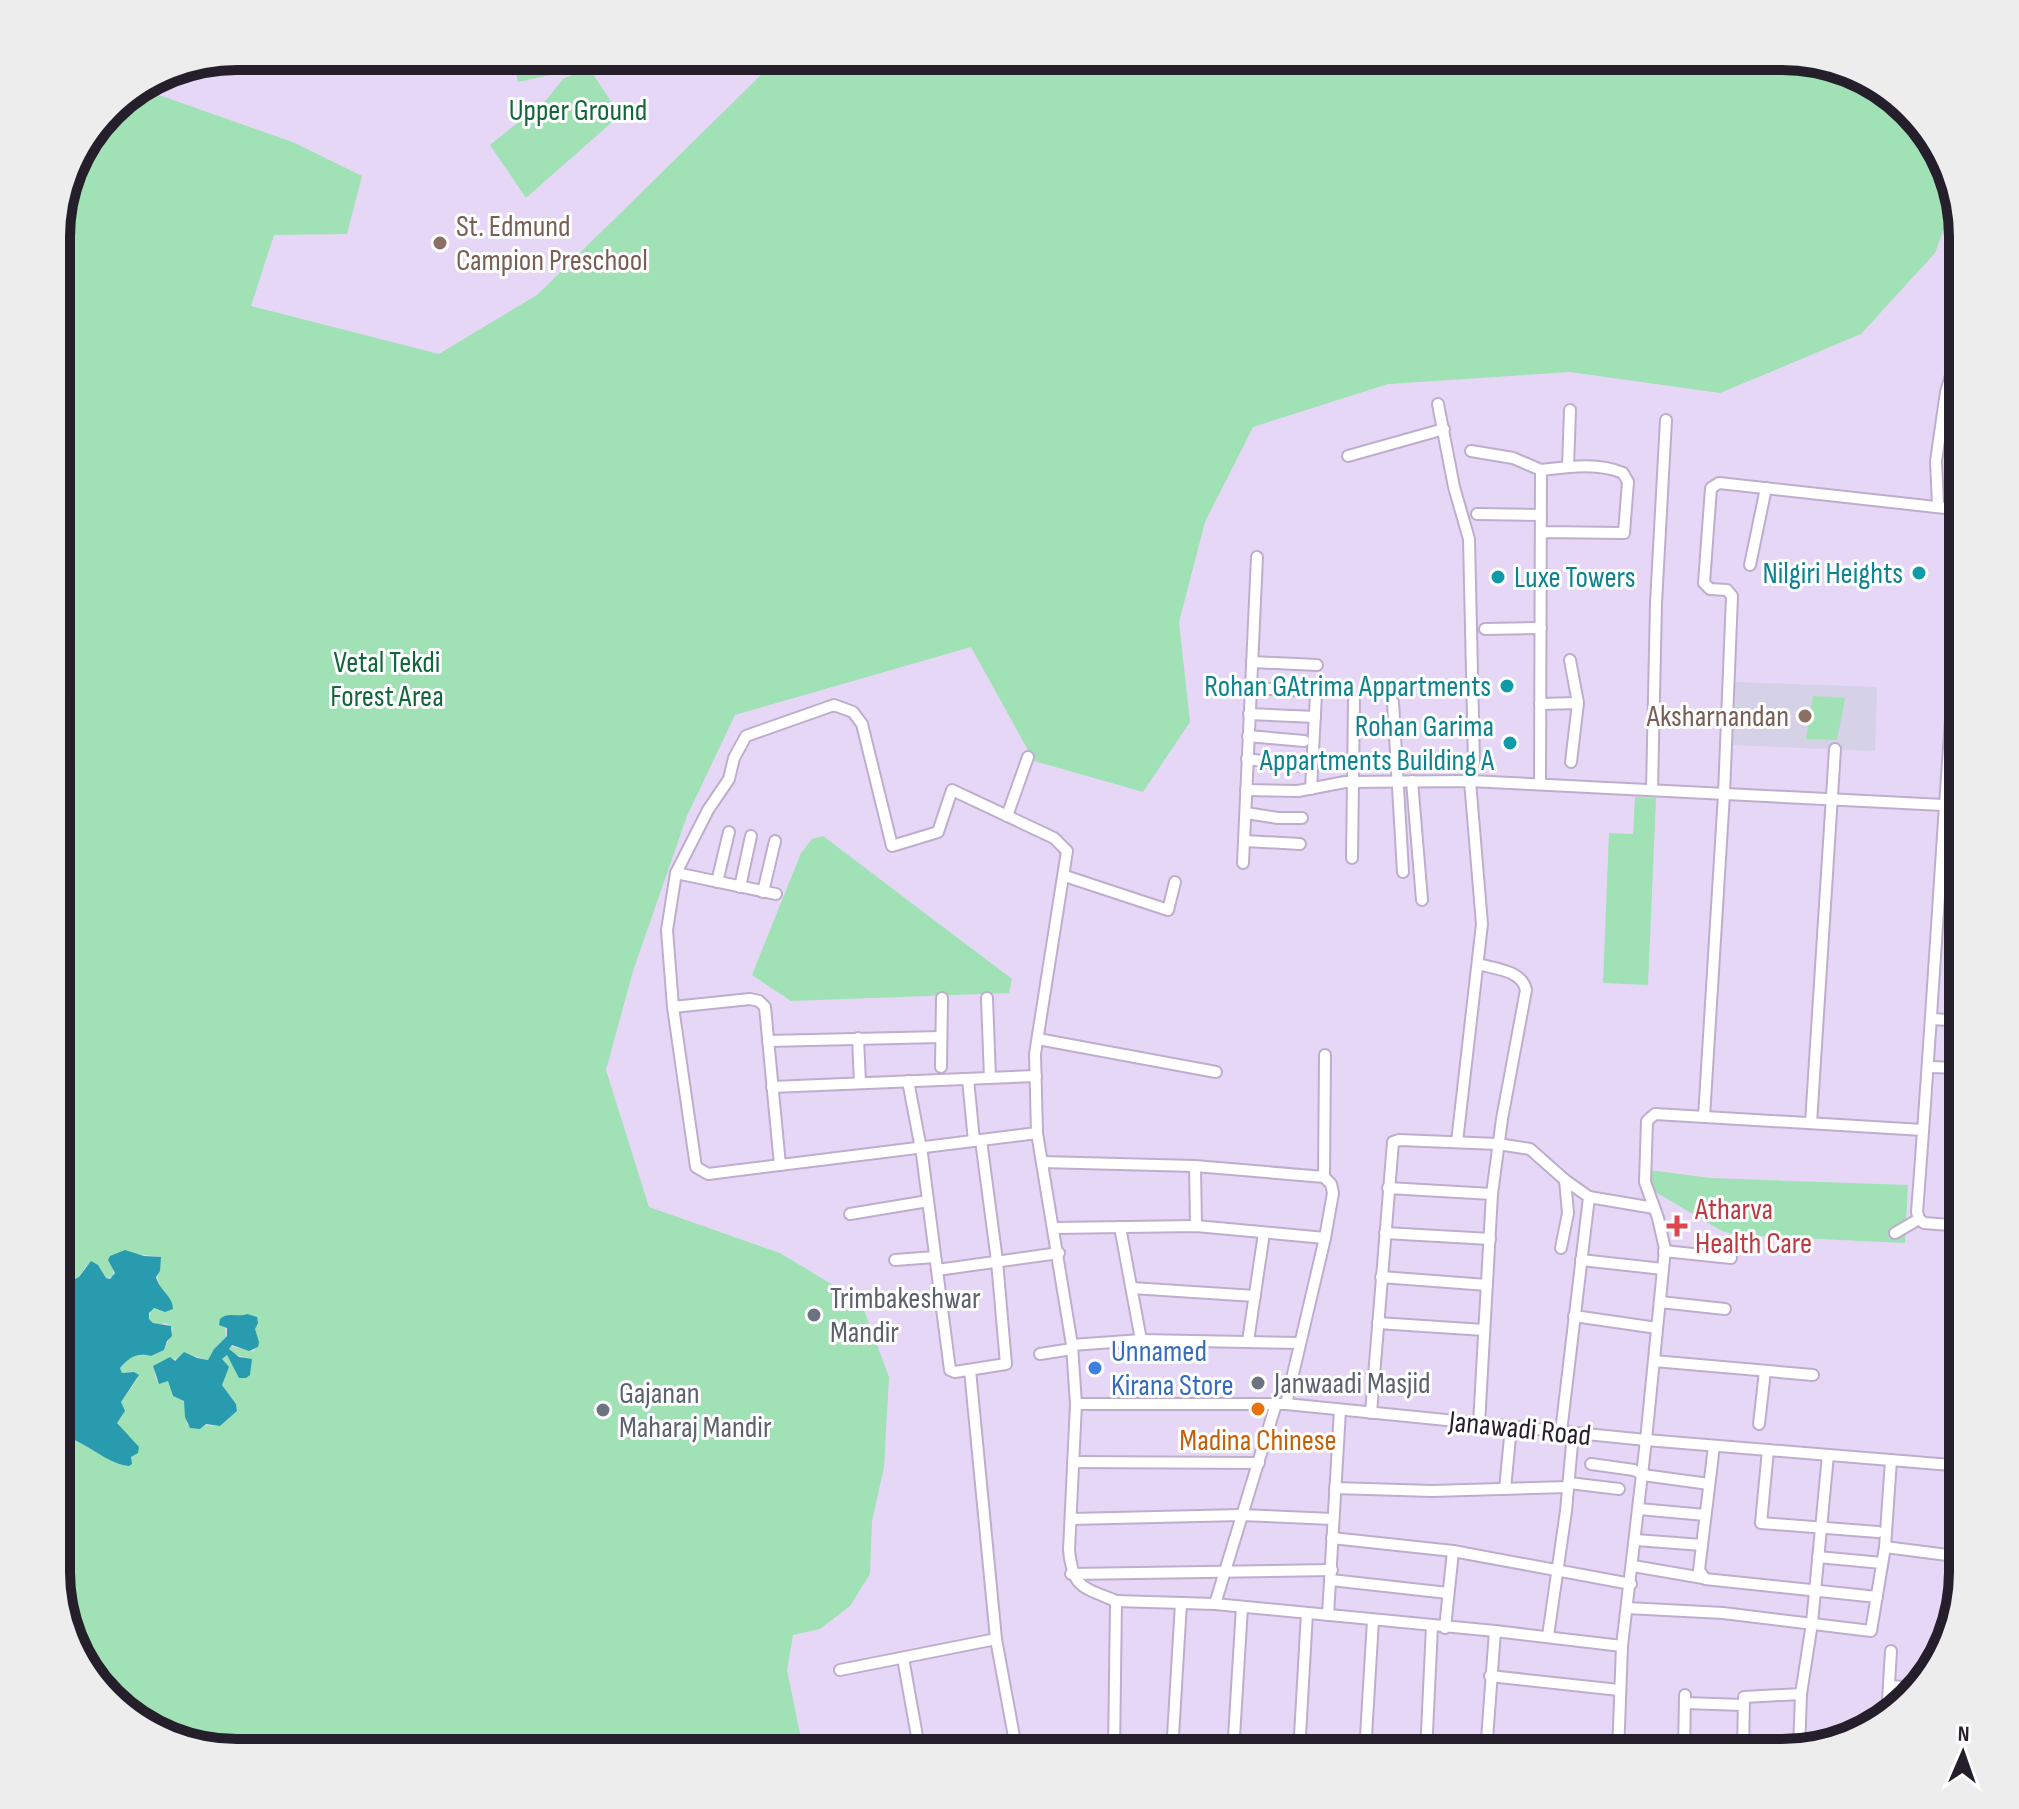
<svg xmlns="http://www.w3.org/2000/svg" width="2019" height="1809" viewBox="0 0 2019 1809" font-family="'Sofia Sans Condensed',sans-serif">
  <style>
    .education { fill: #d5d1e7 }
    .green { fill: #a0e1b5; fill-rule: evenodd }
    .water { fill: #289baf }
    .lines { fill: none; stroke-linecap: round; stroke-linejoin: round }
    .minor-casing { stroke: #beaecd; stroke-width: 14 }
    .minor { stroke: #fff; stroke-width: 10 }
    .education-dot { fill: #8d6e63; stroke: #fff; stroke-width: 3 }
    .culture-dot { fill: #0f9aa8; stroke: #fff; stroke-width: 3 }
    .health-dot { fill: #e0444e; stroke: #fff; stroke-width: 3 }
    .worship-dot { fill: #6b7280; stroke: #fff; stroke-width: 3 }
    .shop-dot { fill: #3f7fe0; stroke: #fff; stroke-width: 3 }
    .food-dot { fill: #e8710a; stroke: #fff; stroke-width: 3 }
    .labels { text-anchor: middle; stroke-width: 6; stroke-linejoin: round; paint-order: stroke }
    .park-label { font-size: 30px; fill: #13663a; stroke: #fff }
    .education-label { font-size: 30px; fill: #785e54; stroke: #fff; text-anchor: start }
    .culture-label { font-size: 30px; fill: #0d838f; stroke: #fff; text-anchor: end }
    .health-label { font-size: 30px; fill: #be3a42; stroke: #fff; text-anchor: start }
    .worship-label { font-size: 30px; fill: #5b616d; stroke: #fff; text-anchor: start }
    .shop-label { font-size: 30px; fill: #366cbe; stroke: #fff; text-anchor: start }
    .street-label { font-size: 30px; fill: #251f2b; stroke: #fff }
    .food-label { font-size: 30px; fill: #c56008; stroke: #fff }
    .rim { fill: none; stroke: #251f2b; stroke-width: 10 }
  </style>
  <rect width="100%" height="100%" fill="#e7d7f7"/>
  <!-- education -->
  <path class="education" d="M1735,682L1877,687L1875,751L1733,745Z"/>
  <!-- green -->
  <g class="green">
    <path d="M513,56H550L555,74L518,82Z"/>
    <path d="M771,56H1783L1851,70L1910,109L1949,167L1955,199L1935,253L1861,334L1720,393L1570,372L1388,384L1253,427L1205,522L1179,622L1190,722L1143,792L1034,761L971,647L735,715L687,816L633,971L606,1070L649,1207L780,1253L861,1302L889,1377L884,1467L872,1521L870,1574L850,1606L820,1629L793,1635L787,1670L804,1753H236L168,1739L109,1700L70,1642L56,1583V1435C83,1437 103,1462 129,1466L131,1458L135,1454L130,1439L117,1423L123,1415L121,1402L138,1378L134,1372L122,1373L120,1368L127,1359L138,1354L151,1356L164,1350L173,1330L171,1326L165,1323L156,1325L149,1319L151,1310L154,1308L158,1310L170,1299C155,1285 156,1276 161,1257L120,1252L108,1260L113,1268V1277L106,1278L98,1265L86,1266L79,1277L73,1280L61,1277L59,1271L61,1255H56V225L74,157L117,101L139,88L295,143L362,176L347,234L274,235L251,306L439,354L537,295L765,71ZM231,1315C249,1319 256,1330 258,1347L253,1351L229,1346L231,1353L243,1357L252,1365L246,1378H239L227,1355L222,1359L226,1365L222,1385L236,1404L237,1411L220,1426L187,1425L184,1401L173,1396L168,1381L156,1380L154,1371L159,1363L190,1355L208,1360L214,1349L226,1337L225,1327Z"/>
    <path d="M589,68L620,115L526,198L490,145L547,99L563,79Z"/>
    <path d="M1813,696L1845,698L1837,740L1806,739Z"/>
    <path d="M1635,797L1656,798L1648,985L1603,983L1609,833L1633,834Z"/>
    <path d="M823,836L1012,979L1009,993L791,1001L752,975L801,853L812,839Z"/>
    <path d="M1649,1170L1710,1178L1908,1185L1905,1243L1734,1235L1720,1230L1647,1187Z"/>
  </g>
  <!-- water -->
  <g class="water">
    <path d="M125,1250L144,1256L161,1257L160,1271L156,1277C159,1290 173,1296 173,1309L165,1312L154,1308L149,1313V1319L153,1323L171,1326L172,1336L167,1341L164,1350L151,1356C137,1352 129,1357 120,1368L122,1373L134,1372L139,1375L121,1402L125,1411L117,1423L139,1447L138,1453L131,1457L132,1464L129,1466C103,1463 83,1437 56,1435V1318L63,1308L56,1304V1255H61L63,1259L59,1271L61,1277L73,1280L79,1277L91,1261L98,1265L106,1278L110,1279L115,1273L108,1260L110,1256Z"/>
    <path d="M247,1314L257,1317L258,1323L255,1329L259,1342L258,1347L249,1351L232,1345L229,1349L239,1357L252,1359L250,1375L246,1378H239L227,1355L222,1359L229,1367L222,1385L236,1404L237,1411L220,1426L206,1424L200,1429L190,1428L185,1417L184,1401L173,1396L168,1381L159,1384L153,1366L170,1357L175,1361L184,1352L197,1358L208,1360L214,1349L227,1336V1328L219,1325L220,1319C228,1311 238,1318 247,1314Z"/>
  </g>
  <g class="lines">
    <!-- minor casing -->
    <g class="minor-casing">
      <g id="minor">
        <path d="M1438,404L1454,487L1469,539L1474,763L1470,781L1482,924L1457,1142"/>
        <path d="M1471,451L1513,458L1541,470"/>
        <path d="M1348,456L1444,429"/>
        <path d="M1568,467L1570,410"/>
        <path d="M1938,505L1936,461L1946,392L1963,336"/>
        <path d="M1477,514L1541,515"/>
        <path d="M1750,565L1766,488"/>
        <path d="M1485,629L1541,628"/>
        <path d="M1570,660L1578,703L1571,762"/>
        <path d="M1252,662L1317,665"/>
        <path d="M1251,688L1310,691L1316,694L1311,789"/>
        <path d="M1393,702L1403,872"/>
        <path d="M1540,704L1578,703"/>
        <path d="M1249,714L1315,717"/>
        <path d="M1248,736L1304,741"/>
        <path d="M1247,759L1300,766"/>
        <path d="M1412,781L1422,900"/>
        <path d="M1540,784L1541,470C1567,467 1598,462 1623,473L1628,482L1624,533L1541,532"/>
        <path d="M1246,790L1298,791L1345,782L1470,781L1943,805"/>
        <path d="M1652,790L1656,603L1666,420"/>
        <path d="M1246,813L1278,818H1302"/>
        <path d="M1007,816L1028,757"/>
        <path d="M1245,841L1300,844"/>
        <path d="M1352,858L1354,701"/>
        <path d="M1243,863L1257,557"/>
        <path d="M676,873L776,894"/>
        <path d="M1065,876L1168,910L1175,882"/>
        <path d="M717,882L729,832"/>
        <path d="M740,887L751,836"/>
        <path d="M763,892L775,841"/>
        <path d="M1478,964C1495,969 1522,970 1526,990L1502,1119L1492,1194L1479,1424"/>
        <path d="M987,998L990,1078"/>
        <path d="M673,1007L750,999L759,1001L765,1007L780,1165"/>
        <path d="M1932,1019L1963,1021"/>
        <path d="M858,1038L860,1083"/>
        <path d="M1038,1039L1216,1072"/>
        <path d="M768,1041L941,1037"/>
        <path d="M941,1067L942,998"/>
        <path d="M1928,1067L1963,1068"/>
        <path d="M968,1079L974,1141"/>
        <path d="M908,1081L922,1154L937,1270L1059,1253"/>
        <path d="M772,1087L1036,1076"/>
        <path d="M1704,1117L1724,794L1732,596L1727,590L1710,589L1704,583L1711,488L1719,483L1963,510"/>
        <path d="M1811,1123L1835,749"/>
        <path d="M1037,1133L708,1174L696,1167L673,1007L667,930L676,873L708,810L729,779L734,758L746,736L834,705L853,712L862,724L892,846L938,832L952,790L1054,838L1067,851L1035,1054L1037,1133L1072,1345L1076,1404L1069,1550C1073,1589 1083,1587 1116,1601L1114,1753"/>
        <path d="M1042,1162L1195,1166L1324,1177L1331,1184L1333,1193L1325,1238L1286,1404"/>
        <path d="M1195,1166L1196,1226"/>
        <path d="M1324,1177L1325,1055"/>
        <path d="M1565,1180L1589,1197L1654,1208"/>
        <path d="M1388,1188L1492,1194"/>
        <path d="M850,1214L928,1201"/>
        <path d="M1919,1219L1917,1212C1934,995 1945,777 1963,560"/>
        <path d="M1919,1219L1924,1223L1963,1226"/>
        <path d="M1120,1227L1141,1340"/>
        <path d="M1054,1228L1196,1226L1325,1238"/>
        <path d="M1385,1233L1490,1239"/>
        <path d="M1895,1233L1919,1219"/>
        <path d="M1664,1251L1731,1258"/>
        <path d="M895,1260L935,1257"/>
        <path d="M1581,1260L1663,1269"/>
        <path d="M937,1270L950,1370L955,1372L1006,1364L997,1261L981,1140"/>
        <path d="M1381,1277L1487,1285"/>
        <path d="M1132,1288L1255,1296"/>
        <path d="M1660,1302L1725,1309"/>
        <path d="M1574,1316L1657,1328"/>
        <path d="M1378,1323L1484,1330"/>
        <path d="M1248,1341L1264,1233"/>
        <path d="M1072,1345L1141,1340L1300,1343"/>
        <path d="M1040,1354L1072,1349"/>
        <path d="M1654,1361L1813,1375"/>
        <path d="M1076,1404H1286L1646,1440L1963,1466"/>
        <path d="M1371,1413L1393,1142L1399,1140L1498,1144L1530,1149L1565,1180L1568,1213L1561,1248"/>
        <path d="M1759,1424L1765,1371"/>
        <path d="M1561,1432L1589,1197"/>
        <path d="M1714,1446L1699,1570L1705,1579L1877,1597"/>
        <path d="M1768,1450L1761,1523L1878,1532"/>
        <path d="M1073,1462L1259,1463"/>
        <path d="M1591,1464L1634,1470L1643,1475L1709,1484"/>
        <path d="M1569,1483L1619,1489"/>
        <path d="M1335,1488L1432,1491L1568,1487"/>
        <path d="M1505,1489L1511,1427"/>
        <path d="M1639,1509L1705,1515"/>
        <path d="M1071,1519L1241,1515L1333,1519"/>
        <path d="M1332,1538L1453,1551L1631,1584"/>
        <path d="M1636,1540L1702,1545"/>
        <path d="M1885,1547L1963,1557"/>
        <path d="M1818,1557L1882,1563"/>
        <path d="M1633,1566L1703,1578"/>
        <path d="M1071,1574L1332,1570"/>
        <path d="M1331,1580L1448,1593"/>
        <path d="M1116,1601L1215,1604L1495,1631L1622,1646"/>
        <path d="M1215,1604L1276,1404"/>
        <path d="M1627,1608L1723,1613L1871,1631L1885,1547L1891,1460"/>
        <path d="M1328,1615L1340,1410"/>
        <path d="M1445,1628L1453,1551"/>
        <path d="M1944,1633L1951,1634"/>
        <path d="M1548,1636L1566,1511L1573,1433"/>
        <path d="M996,1639L1017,1753"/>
        <path d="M903,1658L920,1753"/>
        <path d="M840,1670L996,1639L970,1370"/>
        <path d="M1490,1676L1619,1690"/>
        <path d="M1890,1686L1918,1688"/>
        <path d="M1685,1703L1743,1705"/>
        <path d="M1887,1716L1891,1651"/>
        <path d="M1799,1750L1801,1694L1812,1623L1828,1455"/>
        <path d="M984,1753L1014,1749"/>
        <path d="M1172,1753L1181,1603"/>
        <path d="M1233,1753L1242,1607"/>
        <path d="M1299,1753L1307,1613"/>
        <path d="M1365,1753L1373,1620"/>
        <path d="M1426,1753L1432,1626"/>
        <path d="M1486,1753L1495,1631"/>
        <path d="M1618,1753L1622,1646L1646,1440L1665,1249L1658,1218L1645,1182L1647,1121L1655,1114L1923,1130"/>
        <path d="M1684,1753L1685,1695"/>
        <path d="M1743,1753L1744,1697L1801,1694"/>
      </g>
    </g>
    <!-- minor -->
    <use href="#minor" class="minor"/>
  </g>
  <!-- markers -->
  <g class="education-dot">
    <circle cx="440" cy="243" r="8"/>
    <circle cx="1805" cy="716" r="8"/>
  </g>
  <g class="culture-dot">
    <circle cx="1919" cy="573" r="8"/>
    <circle cx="1498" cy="577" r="8"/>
    <circle cx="1507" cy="686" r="8"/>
    <circle cx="1510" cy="743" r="8"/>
  </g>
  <path class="health-dot" d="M1673 1214h8v8h8v8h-8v8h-8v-8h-8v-8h8z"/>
  <g class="worship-dot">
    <circle cx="814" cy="1315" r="8"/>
    <circle cx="1258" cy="1383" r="8"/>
    <circle cx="603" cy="1410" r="8"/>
  </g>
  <circle class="shop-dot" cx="1095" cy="1368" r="8"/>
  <circle class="food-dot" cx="1258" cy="1409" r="8"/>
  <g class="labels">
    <!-- park labels -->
    <g class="park-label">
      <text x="578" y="120">Upper Ground</text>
      <text x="387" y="672">Vetal Tekdi<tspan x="387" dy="34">Forest Area</tspan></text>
    </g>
    <!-- education labels -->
    <g class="education-label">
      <text x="456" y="236">St. Edmund<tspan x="456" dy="34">Campion Preschool</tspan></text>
      <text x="1789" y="726" text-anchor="end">Aksharnandan</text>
    </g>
    <!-- culture labels -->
    <g class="culture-label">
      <text x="1903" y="583">Nilgiri Heights</text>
      <text x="1514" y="587" text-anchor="start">Luxe Towers</text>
      <text x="1491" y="696">Rohan GAtrima Appartments</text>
      <text x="1494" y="736">Rohan Garima<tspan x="1494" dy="34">Appartments Building A</tspan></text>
    </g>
    <!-- health labels -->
    <g class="health-label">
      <text x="1695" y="1219">Atharva<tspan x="1695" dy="34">Health Care</tspan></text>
    </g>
    <!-- worship labels -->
    <g class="worship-label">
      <text x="830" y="1308">Trimbakeshwar<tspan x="830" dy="34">Mandir</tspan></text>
      <text x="1274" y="1393">Janwaadi Masjid</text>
      <text x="619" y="1403">Gajanan<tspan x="619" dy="34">Maharaj Mandir</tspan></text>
    </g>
    <!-- shop labels -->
    <g class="shop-label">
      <text x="1111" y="1361">Unnamed<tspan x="1111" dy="34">Kirana Store</tspan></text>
    </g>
    <!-- street labels -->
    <g class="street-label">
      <text transform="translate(1520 1428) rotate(6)" y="10">Janawadi Road</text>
    </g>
    <!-- food labels -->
    <g class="food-label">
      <text x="1258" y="1450">Madina Chinese</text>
    </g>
  </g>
  <!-- crop -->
  <path d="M0 0H2019V1809H0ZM237 70H1782A167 167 0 0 1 1949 237V1572A167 167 0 0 1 1782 1739H237A167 167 0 0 1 70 1572V237A167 167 0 0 1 237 70Z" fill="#eeedee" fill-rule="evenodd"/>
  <path class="rim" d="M237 70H1782A167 167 0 0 1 1949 237V1572A167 167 0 0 1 1782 1739H237A167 167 0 0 1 70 1572V237A167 167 0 0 1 237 70Z"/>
  <!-- north arrow -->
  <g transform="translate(1963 1753) rotate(2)" stroke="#ffffff" stroke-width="6" paint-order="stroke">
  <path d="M0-6L14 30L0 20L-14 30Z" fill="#251f2b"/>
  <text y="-12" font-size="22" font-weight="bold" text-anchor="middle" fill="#251f2b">N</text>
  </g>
</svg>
